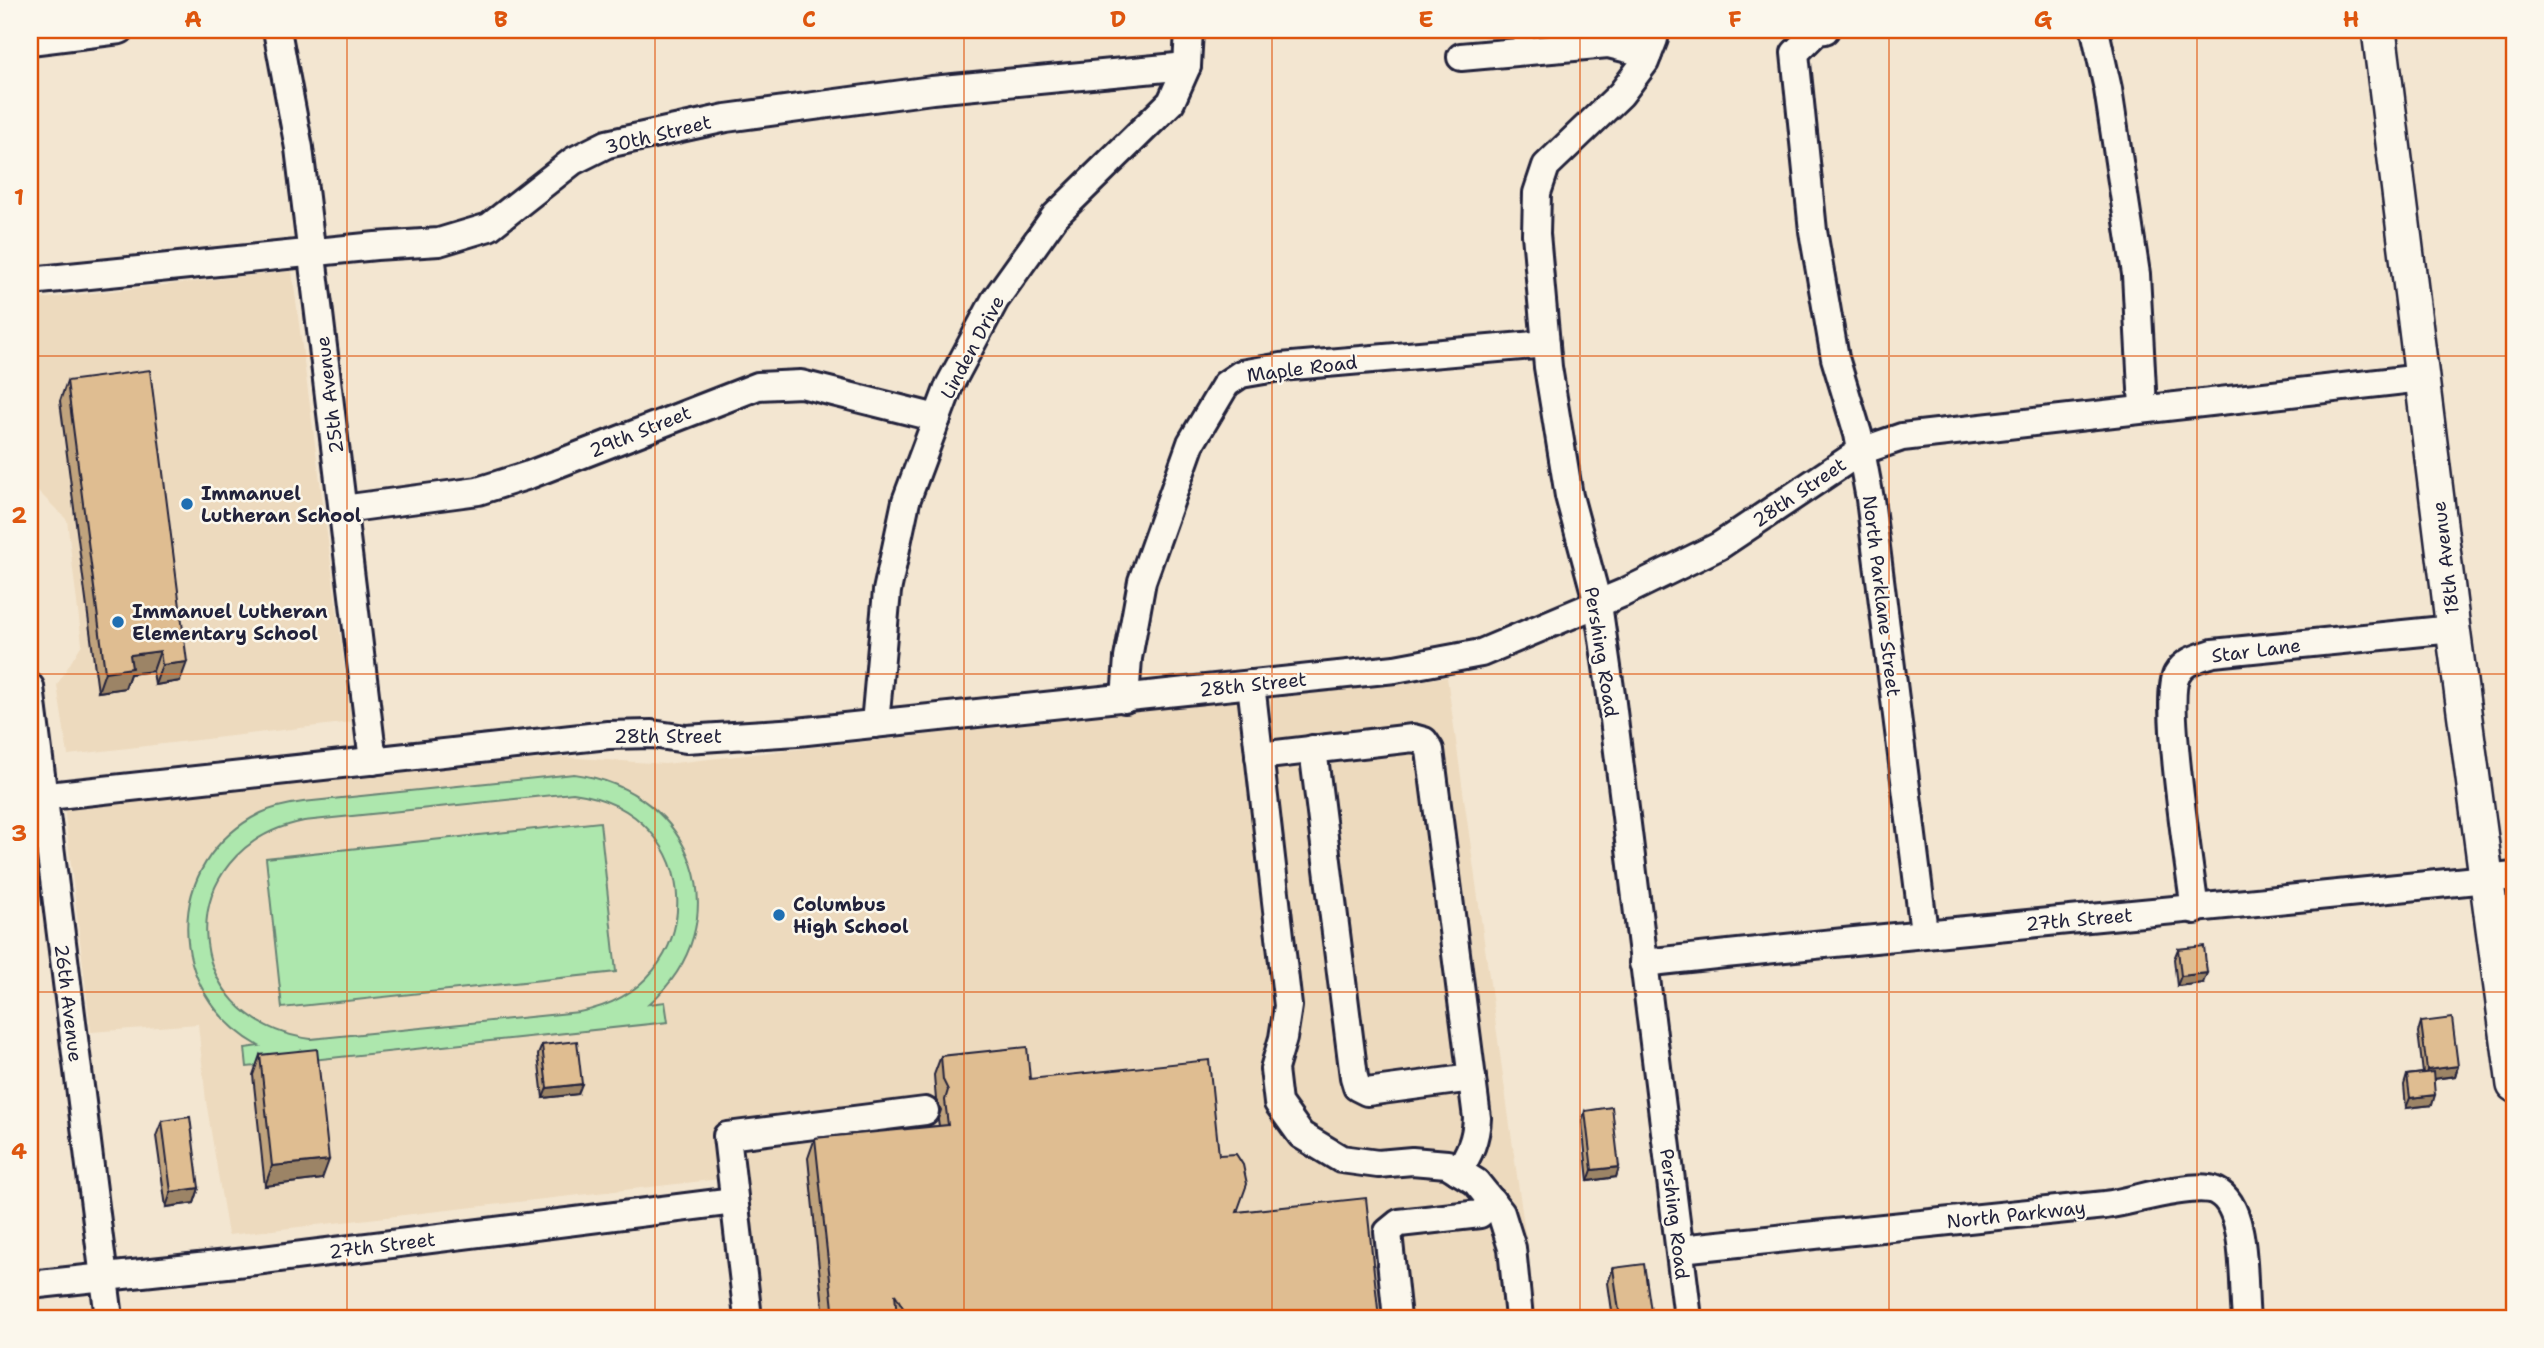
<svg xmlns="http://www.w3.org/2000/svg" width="2544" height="1348" viewBox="0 0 2544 1348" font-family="'Shantell Sans',sans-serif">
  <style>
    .built { fill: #eddabe }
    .pitch { fill: #ade7ad; stroke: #688474; stroke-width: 2; fill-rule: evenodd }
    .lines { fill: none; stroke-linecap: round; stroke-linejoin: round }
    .minor-casing { stroke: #22223b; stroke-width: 32 }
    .major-casing { stroke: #22223b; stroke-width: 38 }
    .minor { stroke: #fbf7ec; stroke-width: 26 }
    .major { stroke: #fbf7ec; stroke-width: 33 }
    .wall { fill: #c0a37d; stroke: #22223b; stroke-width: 2 }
    .shaded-wall { fill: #9c8466; stroke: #22223b; stroke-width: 2 }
    .building { fill: #dfbd91; stroke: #22223b; stroke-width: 2 }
    .grid { fill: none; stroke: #de560e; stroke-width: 2; stroke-opacity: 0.55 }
    .poi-dot { fill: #1f6fb2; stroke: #fbf7ec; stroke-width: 2.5 }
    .labels { text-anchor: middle; stroke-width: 5; stroke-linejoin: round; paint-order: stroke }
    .street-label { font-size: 19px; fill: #22223b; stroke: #fbf7ec }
    .poi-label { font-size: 19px; font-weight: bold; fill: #22223b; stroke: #fbf7ec; text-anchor: start }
    .neatline { fill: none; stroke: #de560e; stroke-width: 2.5 }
    .grid-label { font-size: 23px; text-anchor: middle; font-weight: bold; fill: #de560e }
  </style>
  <rect width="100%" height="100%" fill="#f3e6d1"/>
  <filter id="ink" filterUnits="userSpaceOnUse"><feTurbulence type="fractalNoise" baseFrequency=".0143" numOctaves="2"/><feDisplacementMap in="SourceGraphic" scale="14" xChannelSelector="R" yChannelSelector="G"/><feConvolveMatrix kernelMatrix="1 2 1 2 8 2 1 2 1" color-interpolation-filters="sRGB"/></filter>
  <g filter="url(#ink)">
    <!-- built -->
    <g class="built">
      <path d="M292,271L352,722L68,755L57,685L82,644L67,520L35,488L30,452V300Z"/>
      <path d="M1447,677L1537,1318H763L747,1176L228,1235L206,1101L198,1024L91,1032L64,807L564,757L665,764Z"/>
    </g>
    <!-- pitch -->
    <g class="pitch">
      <path d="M574,774C694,789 742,923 649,1004L665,1002L668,1022L247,1067L245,1048L259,1046C164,993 162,862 261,813C274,807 289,804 303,802ZM573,793C709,811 713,987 579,1012L311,1039C175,1021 170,848 304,821Z"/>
      <path d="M600,822L616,972L282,1008L266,858Z"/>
    </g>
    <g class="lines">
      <!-- minor casing -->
      <g class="minor-casing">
        <g id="minor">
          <path d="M277,30L299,148L373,761"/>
          <path d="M1654,30V39L1645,62L1621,94L1546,166L1537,193L1536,234L1548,367L1569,496L1598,604L1611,695L1688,1318"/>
          <path d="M1825,30L1817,31L1795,53L1813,231L1835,358L1858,434L1870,499L1924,932"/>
          <path d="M2095,30L2108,89L2136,274L2143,408"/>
          <path d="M30,41L120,30"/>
          <path d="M1461,57L1608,44L1648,54"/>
          <path d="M30,281L376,246L439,242L489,227L573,161L607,144L726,118L932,90L1187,66"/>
          <path d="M343,509L478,491L529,475L758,386L801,384L937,418"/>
          <path d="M1251,684L1288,1006L1283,1038L1274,1069L1278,1103L1301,1135L1341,1159L1378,1164L1412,1161L1447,1164L1476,1182L1501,1213L1512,1248L1519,1318"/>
          <path d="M30,687L109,1318"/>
          <path d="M1125,699L1128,658L1142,581L1191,443L1226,384L1241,374L1281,367L1546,344"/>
          <path d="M875,724L887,591L906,501L949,386L995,300L1055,216L1171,102L1187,66L1189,30"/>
          <path d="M1313,749L1354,1077L1357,1087L1367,1092L1472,1078"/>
          <path d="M1259,756L1413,738L1424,741L1430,750L1477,1118C1476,1139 1470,1153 1458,1171"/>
          <path d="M30,798L608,735L652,734L686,739L797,732L1395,669L1481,653L1623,593L1719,546L1861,451L1902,437L2422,378"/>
          <path d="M2195,910C2190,871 2163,698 2177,674C2185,660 2199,658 2213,653L2453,629"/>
          <path d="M1643,963C1933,931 2224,907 2514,876"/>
          <path d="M1680,1249L2105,1205C2128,1202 2150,1194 2174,1191C2186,1189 2205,1186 2216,1191C2249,1207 2242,1286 2246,1318"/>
          <path d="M30,1285L255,1261L734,1201"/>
          <path d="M748,1318L727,1136L925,1111"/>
          <path d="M1397,1318L1388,1232L1399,1223L1480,1214L1492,1201"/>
        </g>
      </g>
      <!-- major casing -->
      <g class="major-casing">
        <path id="major" d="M2379,30L2453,629L2514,1085"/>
      </g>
      <!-- minor -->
      <use href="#minor" class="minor"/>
      <!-- major -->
      <use href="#major" class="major"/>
    </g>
    <!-- wall -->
    <g class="wall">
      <path d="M67,381L180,681L155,685L153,671L130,674L125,688L98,692L60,401Z"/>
      <path d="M2178,949L2203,983L2177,986L2174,959Z"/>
      <path d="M2421,1022L2458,1066L2455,1076L2434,1079L2432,1105L2406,1108L2404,1085L2407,1075L2423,1073L2418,1032Z"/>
      <path d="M542,1045L578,1094L543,1098L538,1055Z"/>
      <path d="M260,1055L322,1179L265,1186L253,1075Z"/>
      <path d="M941,1056L1030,1079L1219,1155L1237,1212L1379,1318H824L808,1158L815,1138L939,1126L938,1119L941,1110L936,1100L934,1075Z"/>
      <path d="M1585,1111L1619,1167L1616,1177L1588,1181L1582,1121Z"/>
      <path d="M162,1121L199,1188L194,1203L166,1207L156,1136Z"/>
      <path d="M1613,1268L1652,1318H1613L1608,1283Z"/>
    </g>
    <!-- shaded-wall -->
    <g class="shaded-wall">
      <path d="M160,651L153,671L130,674L125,688L98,692L105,672L130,655Z"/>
      <path d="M187,662L180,681L155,685L162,665Z"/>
      <path d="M2207,973L2203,983L2177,986L2181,976Z"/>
      <path d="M2458,1066L2455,1076L2424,1080L2427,1070Z"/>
      <path d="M582,1084L578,1094L543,1098L547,1088Z"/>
      <path d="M2435,1095L2432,1105L2406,1108L2410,1098Z"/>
      <path d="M329,1160L322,1179L265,1186L272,1166Z"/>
      <path d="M1619,1167L1616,1177L1588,1181L1592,1170Z"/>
      <path d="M199,1188L194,1203L166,1207L171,1192Z"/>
    </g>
    <!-- building -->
    <g class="building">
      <path d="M150,370L187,662L162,665L160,651L130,655L132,668L105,672L67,381Z"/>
      <path d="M2204,946L2207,973L2181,976L2178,949Z"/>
      <path d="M2452,1018L2458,1066L2427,1070L2421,1022Z"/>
      <path d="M577,1041L582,1084L547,1088L542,1045Z"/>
      <path d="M1027,1047L1030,1079L1209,1060L1219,1155L1236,1154L1243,1165L1247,1184L1237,1212L1366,1198L1379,1318H909L895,1294L897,1318H834L815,1138L948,1125L945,1100L948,1090L943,1080L941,1056Z"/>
      <path d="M317,1049L329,1160L272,1166L260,1055Z"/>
      <path d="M2433,1072L2435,1095L2410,1098L2407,1075Z"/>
      <path d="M1612,1107L1619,1167L1592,1170L1585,1111Z"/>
      <path d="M190,1117L199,1188L171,1192L162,1121Z"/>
      <path d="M1644,1264L1652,1318H1620L1613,1268Z"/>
    </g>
  </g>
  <!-- grid -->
  <path class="grid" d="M347,30V1318M655,30V1318M964,30V1318M1272,30V1318M1580,30V1318M1889,30V1318M2197,30V1318M30,356H2514M30,674H2514M30,992H2514"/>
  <!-- markers -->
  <g class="poi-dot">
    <circle cx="187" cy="504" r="7"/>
    <circle cx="118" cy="622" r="7"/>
    <circle cx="779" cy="915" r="7"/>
  </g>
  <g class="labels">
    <!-- street labels -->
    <g class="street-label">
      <text transform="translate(658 134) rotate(-14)" y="7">30th Street</text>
      <text transform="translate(972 347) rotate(-62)" y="7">Linden Drive</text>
      <text transform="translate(1302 368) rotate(-7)" y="7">Maple Road</text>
      <text transform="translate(329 395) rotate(-97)" y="7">25th Avenue</text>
      <text transform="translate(640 431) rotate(-22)" y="7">29th Street</text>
      <text transform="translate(1799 492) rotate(-34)" y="7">28th Street</text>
      <text transform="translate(2445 558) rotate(-97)" y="7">18th Avenue</text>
      <text transform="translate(1882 596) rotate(83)" y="7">North Parklane Street</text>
      <text transform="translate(2256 650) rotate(-7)" y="7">Star Lane</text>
      <text transform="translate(1602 652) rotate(81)" y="7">Pershing Road</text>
      <text transform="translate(1253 684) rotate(-6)" y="7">28th Street</text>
      <text x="668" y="743">28th Street</text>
      <text transform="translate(2079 919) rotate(-5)" y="7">27th Street</text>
      <text transform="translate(69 1003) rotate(83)" y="7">26th Avenue</text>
      <text transform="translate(1675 1214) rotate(83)" y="7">Pershing Road</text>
      <text transform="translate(2016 1214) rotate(-6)" y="7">North Parkway</text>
      <text transform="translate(382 1245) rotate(-7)" y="7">27th Street</text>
    </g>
    <!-- poi labels -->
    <g class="poi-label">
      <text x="201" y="500">Immanuel<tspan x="201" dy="22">Lutheran School</tspan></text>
      <text x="132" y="618">Immanuel Lutheran<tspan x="132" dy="22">Elementary School</tspan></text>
      <text x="793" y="911">Columbus<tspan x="793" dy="22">High School</tspan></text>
    </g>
  </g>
  <!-- margin -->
  <rect width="2544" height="1348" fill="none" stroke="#fbf7ec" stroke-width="77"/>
  <rect x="38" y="38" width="2468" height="1272" class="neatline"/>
  <g class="grid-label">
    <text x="193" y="27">A</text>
    <text x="501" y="27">B</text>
    <text x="809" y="27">C</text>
    <text x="1118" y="27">D</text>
    <text x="1426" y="27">E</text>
    <text x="1735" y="27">F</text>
    <text x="2043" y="27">G</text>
    <text x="2351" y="27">H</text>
    <text x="19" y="205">1</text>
    <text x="19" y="523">2</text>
    <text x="19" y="841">3</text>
    <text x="19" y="1159">4</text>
  </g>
</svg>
